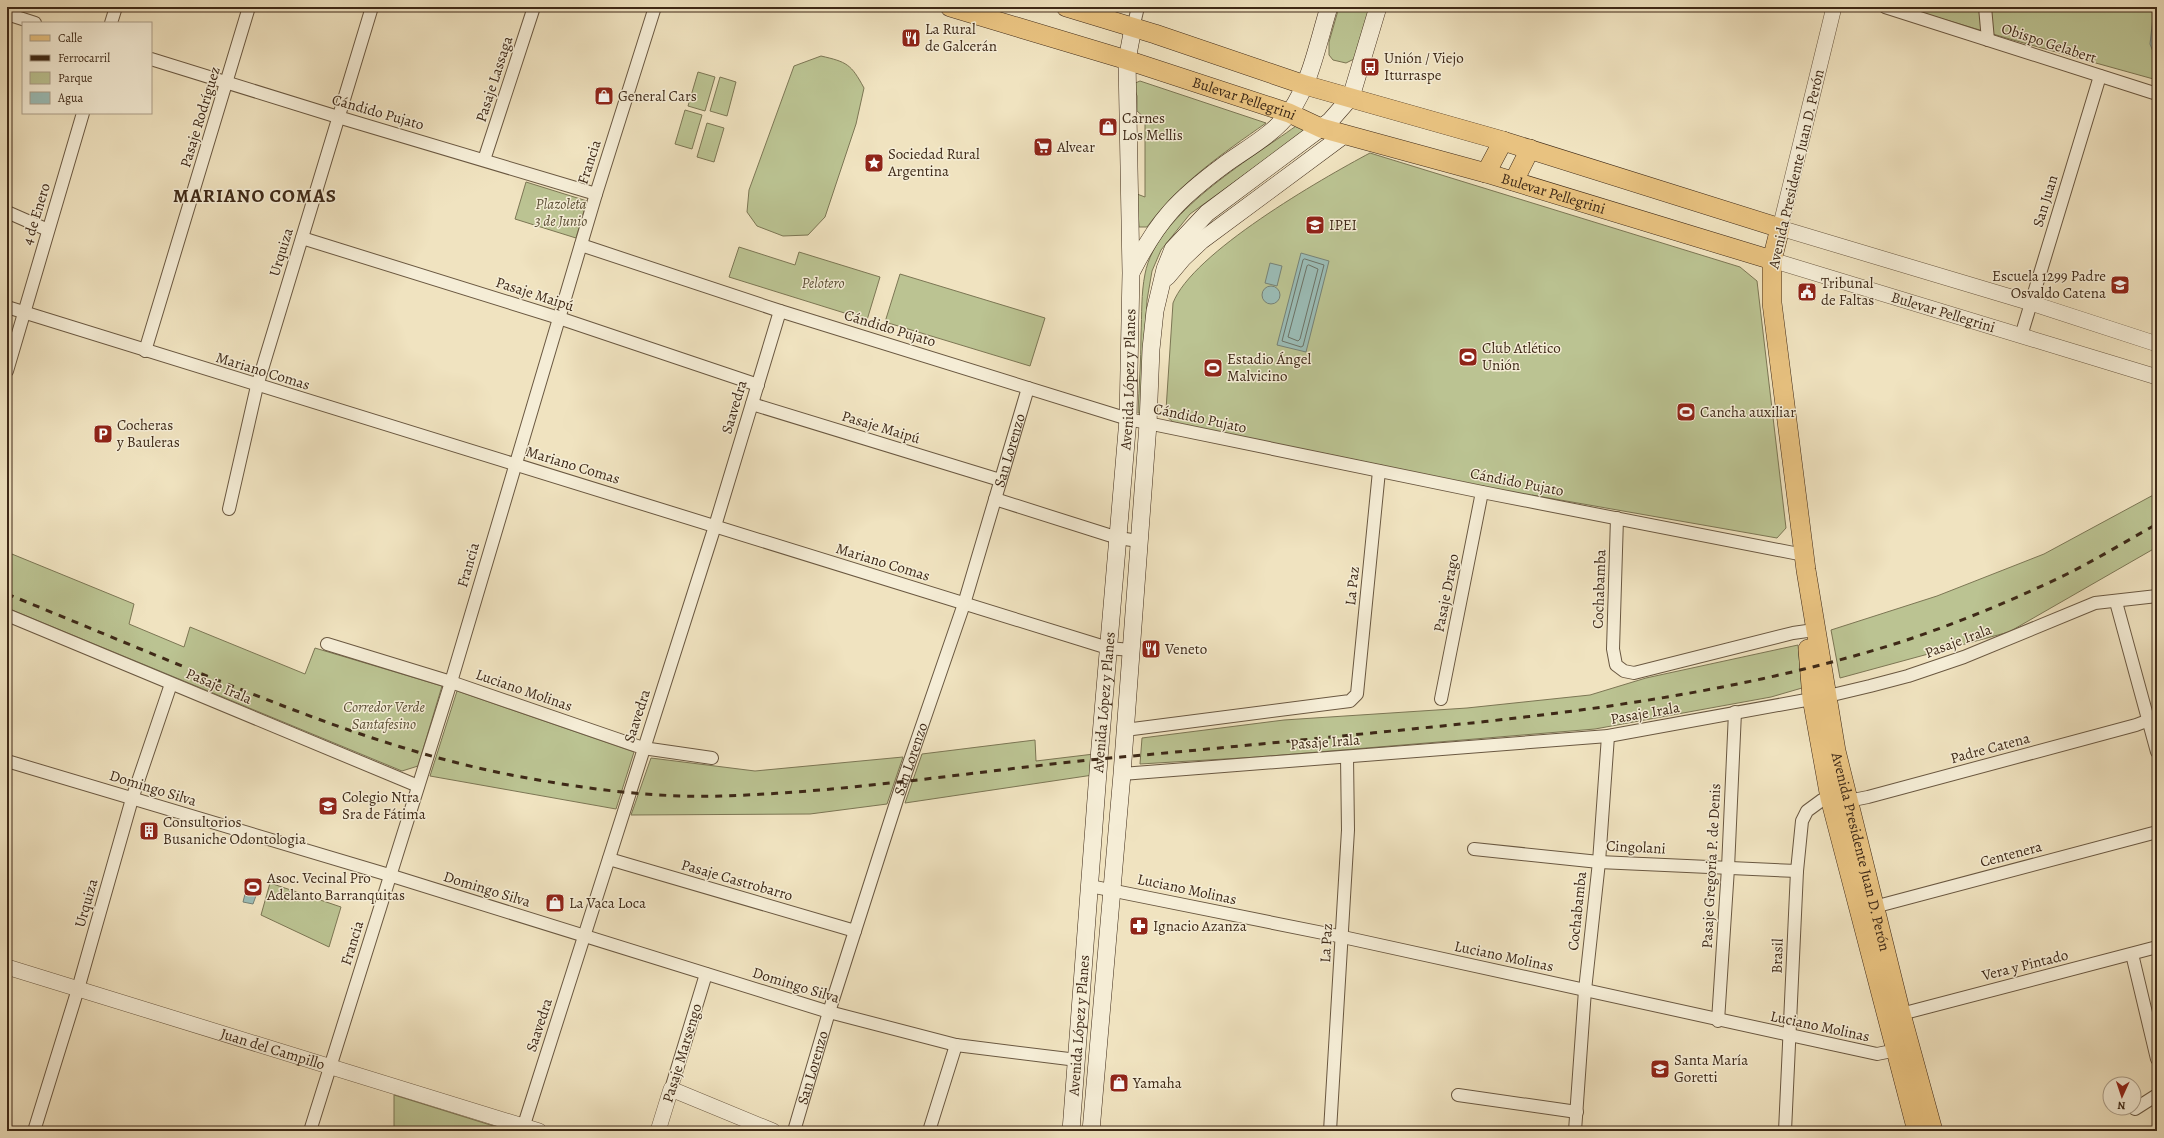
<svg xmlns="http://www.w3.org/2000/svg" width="2164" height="1138" viewBox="0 0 2164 1138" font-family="Alegreya,serif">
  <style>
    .green { fill: #bbc392; stroke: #7c7654 }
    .water { fill: #9bbdb7; stroke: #768277 }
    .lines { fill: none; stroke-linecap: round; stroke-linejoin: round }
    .shore { stroke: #6c7367; stroke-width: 1 }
    .minor-casing { stroke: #6a5841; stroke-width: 14 }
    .tertiary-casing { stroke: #6a5841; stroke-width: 16 }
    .secondary-casing { stroke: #3e2917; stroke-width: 18 }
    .primary-casing { stroke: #3e2917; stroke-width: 20 }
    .minor { stroke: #f5edd6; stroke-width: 12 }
    .tertiary { stroke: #f5edd6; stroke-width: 15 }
    .secondary { stroke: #f5edd6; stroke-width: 17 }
    .primary { stroke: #e8c280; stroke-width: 19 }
    .rail { stroke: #3e2917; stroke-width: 3; stroke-dasharray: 7 7; stroke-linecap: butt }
    .labels { text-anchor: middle; stroke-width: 3; stroke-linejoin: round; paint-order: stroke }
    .poi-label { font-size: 15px; fill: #3e2917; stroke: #f5edd6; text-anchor: start }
    .street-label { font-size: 15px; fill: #3e2917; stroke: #f5edd6 }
    .park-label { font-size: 15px; font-style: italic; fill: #5d5036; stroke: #f5edd6 }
    .district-label { font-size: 19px; font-weight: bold; letter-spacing: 1px; fill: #3e2917; stroke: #f5edd6 }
  </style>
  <rect width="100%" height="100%" fill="#f0e3c0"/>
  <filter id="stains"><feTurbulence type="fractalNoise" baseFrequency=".005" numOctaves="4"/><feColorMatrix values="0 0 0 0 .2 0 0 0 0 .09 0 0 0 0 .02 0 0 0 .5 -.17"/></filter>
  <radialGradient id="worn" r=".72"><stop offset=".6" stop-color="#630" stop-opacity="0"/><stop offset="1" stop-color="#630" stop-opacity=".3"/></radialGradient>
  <!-- green -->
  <g class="green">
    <path d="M1339,7H1371L1354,59L1346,63L1333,60L1329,55V42Z"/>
    <path d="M1903,7H2157V80L2013,40Z"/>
    <path d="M821,56C847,62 851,64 864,88L856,124L825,217L808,235L783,236L757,226L747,212L749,190L794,66Z"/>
    <path d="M698,72L715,77L705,111L688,106Z"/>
    <path d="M720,77L736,82L727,116L710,111Z"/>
    <path d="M1140,81L1266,123C1222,154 1179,183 1147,227H1139L1137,194L1145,197V118L1137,111V96L1133,84Z"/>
    <path d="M685,110L702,115L692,149L675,144Z"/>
    <path d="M707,123L724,128L714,162L697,157Z"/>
    <path d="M1296,126L1306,130L1190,214L1161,250L1152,271L1147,300L1141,413H1138C1139,387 1141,361 1141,335C1142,314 1141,294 1145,274C1156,214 1249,160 1296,126Z"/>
    <path d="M1370,153L1740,267L1757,281L1786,528L1777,538L1532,495L1531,497L1327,454L1181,427C1173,422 1167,420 1166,410L1173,303C1192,253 1321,179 1370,153Z"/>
    <path d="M526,182L587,201L576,238L515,219Z"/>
    <path d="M739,247L795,265L799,252L880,277L867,320L729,277Z"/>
    <path d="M900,274L1045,318L1030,366L885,322Z"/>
    <path d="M2157,493V547L2009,632L1840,678L1831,630L1937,596L2044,554Z"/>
    <path d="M7,552L134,604L129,624L184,647L190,627L305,674L315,648L442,686L418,766L402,771L7,608Z"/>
    <path d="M1798,645L1802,688L1771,697L1595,729L1258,757L1140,764L1142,738L1284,720L1467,708L1590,695L1646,678Z"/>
    <path d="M457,691L634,752L616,809L430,776Z"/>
    <path d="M1035,740L1036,761L1094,754L1093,775L905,803L922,754Z"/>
    <path d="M903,757L887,804L810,814L631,815L651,758L755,771Z"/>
    <path d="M270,883L341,907L329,947L261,915Z"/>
    <path d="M394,1095L500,1128L501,1131H394Z"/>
  </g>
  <!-- water -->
  <g class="water">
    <path d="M2157,7V62L2150,44L2154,8Z"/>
    <path d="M1301,253L1329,261L1306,352L1277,345Z"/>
    <path d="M1270,263L1282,266L1277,286L1265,283Z"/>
    <circle cx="1271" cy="295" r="9"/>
    <path d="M249,878L261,882L253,904L243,902Z"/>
  </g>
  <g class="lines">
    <!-- shore -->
    <g class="shore">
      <path d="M1305,259L1324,265L1303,346L1301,347L1282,341L1303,260Z"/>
      <path d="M1309,265L1318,269L1300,339L1298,341L1288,337L1307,266Z"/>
    </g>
    <!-- minor casing -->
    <g class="minor-casing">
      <g id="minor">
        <path d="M1885,7L2157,94"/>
        <path d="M1985,7L1988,40"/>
        <path d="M7,14L35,23"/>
        <path d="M111,23L116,7"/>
        <path d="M1133,28L1138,7"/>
        <path d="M151,59L338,117L596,194"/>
        <path d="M484,160L534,7"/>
        <path d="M7,212L48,230"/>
        <path d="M302,238L559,318L758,385"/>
        <path d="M581,245L780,311L1128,419L1482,492L1804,555"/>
        <path d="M7,307L1108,648L1131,650"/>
        <path d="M2021,336L2100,76"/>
        <path d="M145,351L249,7"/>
        <path d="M7,371L83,113"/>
        <path d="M752,404L1000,480"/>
        <path d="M995,499L1118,538L1139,541"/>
        <path d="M229,509L257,386L372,7"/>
        <path d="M1617,518L1613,649L1616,665L1624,671L1634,673L1793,633L1807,631"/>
        <path d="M2116,602L2157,752"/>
        <path d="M7,615L418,786"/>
        <path d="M327,644L451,682L643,748L712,758"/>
        <path d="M1441,699L1482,492"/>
        <path d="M1125,730L1350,701L1357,694L1379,471"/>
        <path d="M7,761L389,875L829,1012L956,1045L1077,1060"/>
        <path d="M1122,774L1608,736L1828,696L1870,686L1908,676L1964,657L2095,603L2157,596"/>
        <path d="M1474,849L1599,862L1797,871"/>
        <path d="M609,859L855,931"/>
        <path d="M1090,886L1343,937L1877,1054L1902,1049"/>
        <path d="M1874,907L2157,832"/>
        <path d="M2132,954L2157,1059"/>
        <path d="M1901,1014L2157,947"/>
        <path d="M1718,1021L1728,868L1735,712"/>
        <path d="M671,1089L706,974"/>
        <path d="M1458,1095L1577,1112"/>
        <path d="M2135,1109L2157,1095"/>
        <path d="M34,1131L78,989L132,799L171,684"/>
        <path d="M310,1131L451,682L596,194L655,7"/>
        <path d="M522,1131L715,526L780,311"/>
        <path id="s1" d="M794,1131L829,1012L903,781L964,604L1028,388"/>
        <path d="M929,1131L956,1045"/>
        <path d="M1330,1131L1348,830L1347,757"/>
        <path d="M1575,1131L1585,990L1599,862L1608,736"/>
        <path d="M1785,1131L1797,871L1802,821L1807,811L1822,800L1830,798L1848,801L1868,797L2136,725L2157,717"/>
      </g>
    </g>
    <!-- tertiary casing -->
    <g class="tertiary-casing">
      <g id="tertiary">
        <path d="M1834,7L1780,228L2031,303L2157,344"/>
        <path id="s2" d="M1772,260L2157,377"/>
        <path id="s3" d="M7,967L539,1131"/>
        <path d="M658,1131L671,1089L773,1131"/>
      </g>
    </g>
    <!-- secondary casing -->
    <g class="secondary-casing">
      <g id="secondary">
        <path d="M1132,271C1158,220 1178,199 1224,165C1246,149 1274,134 1290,112C1311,82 1318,42 1329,7"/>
        <path d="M1167,277L1183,258L1201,241L1344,135"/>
        <path id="s4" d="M1071,1131L1099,759L1128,419L1131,273L1127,60L1133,28"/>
        <path d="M1091,1131L1122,774L1148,424L1151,349L1155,311L1165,269L1173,249L1207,213L1330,121L1351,97L1378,7"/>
      </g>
    </g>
    <!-- primary casing -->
    <g class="primary-casing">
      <g id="primary">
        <path id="s5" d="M950,7L1127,60L1289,113L1321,128L1486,173L1772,260"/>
        <path id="s6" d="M1066,7L1155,34L1305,85L1503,141L1780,228L1772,260V303L1806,570L1836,751L1901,1014L1933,1131"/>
        <path d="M1486,173L1503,141"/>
        <path d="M1514,181L1530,149"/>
        <path d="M1808,649L1812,698L1830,798L1917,1131"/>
      </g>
    </g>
    <!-- minor -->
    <use href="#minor" class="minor"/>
    <!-- tertiary -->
    <use href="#tertiary" class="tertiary"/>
    <!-- secondary -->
    <use href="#secondary" class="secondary"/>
    <!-- primary -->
    <use href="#primary" class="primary"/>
    <!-- rail -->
    <path class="rail" d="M7,594C86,626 165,660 245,691C338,728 433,762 533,779C594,790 659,798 721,796C855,792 988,769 1121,757C1222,748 1322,738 1422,728C1585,712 1748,691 1904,641C1960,622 2016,599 2069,573C2099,558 2128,540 2157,524"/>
  </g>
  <!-- icons -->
  <defs>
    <g id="restaurant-square" transform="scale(1)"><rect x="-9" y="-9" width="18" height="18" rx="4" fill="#8f2418" stroke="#f5edd6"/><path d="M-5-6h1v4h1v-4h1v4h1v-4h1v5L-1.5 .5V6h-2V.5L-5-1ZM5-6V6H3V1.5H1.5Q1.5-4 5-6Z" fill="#fff"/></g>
    <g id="bus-square" transform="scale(1)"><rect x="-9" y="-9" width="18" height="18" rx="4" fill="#8f2418" stroke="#f5edd6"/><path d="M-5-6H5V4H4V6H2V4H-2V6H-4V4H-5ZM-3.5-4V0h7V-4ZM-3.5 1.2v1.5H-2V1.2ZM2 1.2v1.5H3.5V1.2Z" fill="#fff"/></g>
    <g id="shop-square" transform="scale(1)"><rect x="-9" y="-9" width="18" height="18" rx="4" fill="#8f2418" stroke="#f5edd6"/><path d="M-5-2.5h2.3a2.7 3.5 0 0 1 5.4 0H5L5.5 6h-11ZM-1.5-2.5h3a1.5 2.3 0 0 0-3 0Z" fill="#fff"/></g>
    <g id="supermarket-square" transform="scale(1)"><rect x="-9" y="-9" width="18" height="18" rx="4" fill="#8f2418" stroke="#f5edd6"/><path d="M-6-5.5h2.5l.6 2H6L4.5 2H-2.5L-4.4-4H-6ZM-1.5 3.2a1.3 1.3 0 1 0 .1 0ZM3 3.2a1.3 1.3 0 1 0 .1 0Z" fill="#fff"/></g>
    <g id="sight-square" transform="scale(1)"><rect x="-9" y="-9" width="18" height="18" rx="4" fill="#8f2418" stroke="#f5edd6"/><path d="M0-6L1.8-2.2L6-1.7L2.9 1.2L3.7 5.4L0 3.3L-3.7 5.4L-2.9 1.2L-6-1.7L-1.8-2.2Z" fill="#fff"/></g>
    <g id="school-square" transform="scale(1)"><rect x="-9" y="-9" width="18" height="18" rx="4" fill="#8f2418" stroke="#f5edd6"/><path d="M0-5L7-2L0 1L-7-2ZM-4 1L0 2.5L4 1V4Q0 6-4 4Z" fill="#fff"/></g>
    <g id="civic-square" transform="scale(1)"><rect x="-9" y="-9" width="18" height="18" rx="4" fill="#8f2418" stroke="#f5edd6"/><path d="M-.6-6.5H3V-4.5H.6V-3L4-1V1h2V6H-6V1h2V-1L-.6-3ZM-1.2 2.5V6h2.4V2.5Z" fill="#fff"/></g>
    <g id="stadium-square" transform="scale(1)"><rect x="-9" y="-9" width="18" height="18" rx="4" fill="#8f2418" stroke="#f5edd6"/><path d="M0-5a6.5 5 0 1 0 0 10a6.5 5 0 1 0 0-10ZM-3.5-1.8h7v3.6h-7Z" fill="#fff"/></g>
    <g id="parking-square" transform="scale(1)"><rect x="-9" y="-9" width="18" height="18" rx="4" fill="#8f2418" stroke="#f5edd6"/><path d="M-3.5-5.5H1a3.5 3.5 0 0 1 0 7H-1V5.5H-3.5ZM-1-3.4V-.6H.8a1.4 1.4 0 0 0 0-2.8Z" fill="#fff"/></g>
    <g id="building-square" transform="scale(1)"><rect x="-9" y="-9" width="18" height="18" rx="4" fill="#8f2418" stroke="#f5edd6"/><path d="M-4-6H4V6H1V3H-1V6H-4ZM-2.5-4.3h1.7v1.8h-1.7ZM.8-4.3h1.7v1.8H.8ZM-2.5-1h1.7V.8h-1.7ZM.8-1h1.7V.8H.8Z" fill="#fff"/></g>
    <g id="pharmacy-square" transform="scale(1)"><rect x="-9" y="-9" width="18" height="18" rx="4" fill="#8f2418" stroke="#f5edd6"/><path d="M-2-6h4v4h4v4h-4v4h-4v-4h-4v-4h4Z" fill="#fff"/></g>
  </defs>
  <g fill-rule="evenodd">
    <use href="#restaurant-square" x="911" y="38"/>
    <use href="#bus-square" x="1370" y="67"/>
    <use href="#shop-square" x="604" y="96"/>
    <use href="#shop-square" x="1108" y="127"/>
    <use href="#supermarket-square" x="1043" y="147"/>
    <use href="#sight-square" x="874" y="163"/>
    <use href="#school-square" x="1315" y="225"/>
    <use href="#school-square" x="2120" y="285"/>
    <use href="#civic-square" x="1807" y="292"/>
    <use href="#stadium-square" x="1468" y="357"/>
    <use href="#stadium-square" x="1213" y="368"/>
    <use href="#stadium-square" x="1686" y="412"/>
    <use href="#parking-square" x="103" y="434"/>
    <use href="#restaurant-square" x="1151" y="649"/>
    <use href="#school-square" x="328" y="806"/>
    <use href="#building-square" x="149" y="831"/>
    <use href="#stadium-square" x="253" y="887"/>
    <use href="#shop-square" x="555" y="903"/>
    <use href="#pharmacy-square" x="1139" y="926"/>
    <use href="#school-square" x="1660" y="1069"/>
    <use href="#shop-square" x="1119" y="1083"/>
  </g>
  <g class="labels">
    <!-- poi labels -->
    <g class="poi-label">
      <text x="925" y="34">La Rural<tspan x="925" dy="17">de Galcerán</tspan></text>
      <text x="1384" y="63">Unión / Viejo<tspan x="1384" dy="17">Iturraspe</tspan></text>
      <text x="618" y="101">General Cars</text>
      <text x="1122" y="123">Carnes<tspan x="1122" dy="17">Los Mellis</tspan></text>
      <text x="1057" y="152">Alvear</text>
      <text x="888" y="159">Sociedad Rural<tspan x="888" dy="17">Argentina</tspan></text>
      <text x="1329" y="230">IPEI</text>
      <text x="2106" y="281" text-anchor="end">Escuela 1299 Padre<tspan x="2106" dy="17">Osvaldo Catena</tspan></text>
      <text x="1821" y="288">Tribunal<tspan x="1821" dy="17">de Faltas</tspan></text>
      <text x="1482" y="353">Club Atlético<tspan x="1482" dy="17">Unión</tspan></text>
      <text x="1227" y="364">Estadio Ángel<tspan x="1227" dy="17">Malvicino</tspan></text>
      <text x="1700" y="417">Cancha auxiliar</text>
      <text x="117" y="430">Cocheras<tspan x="117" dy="17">y Bauleras</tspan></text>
      <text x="1165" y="654">Veneto</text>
      <text x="342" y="802">Colegio Ntra<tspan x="342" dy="17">Sra de Fátima</tspan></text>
      <text x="163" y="827">Consultorios<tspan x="163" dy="17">Busaniche Odontologia</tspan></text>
      <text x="267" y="883">Asoc. Vecinal Pro<tspan x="267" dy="17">Adelanto Barranquitas</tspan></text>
      <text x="569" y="908">La Vaca Loca</text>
      <text x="1153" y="931">Ignacio Azanza</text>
      <text x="1674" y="1065">Santa María<tspan x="1674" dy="17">Goretti</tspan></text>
      <text x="1133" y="1088">Yamaha</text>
    </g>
    <!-- street labels -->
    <g class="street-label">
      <text transform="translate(2049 43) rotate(18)" y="5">Obispo Gelabert</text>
      <text transform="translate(494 79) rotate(-72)" y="5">Pasaje Lassaga</text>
      <text dy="5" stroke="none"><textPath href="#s5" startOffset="308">Bulevar Pellegrini</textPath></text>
      <text transform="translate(378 112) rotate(16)" y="5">Cándido Pujato</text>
      <text transform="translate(200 117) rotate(-73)" y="5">Pasaje Rodríguez</text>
      <text transform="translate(589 162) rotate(-72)" y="5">Francia</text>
      <text transform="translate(1796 169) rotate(-77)" y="5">Avenida Presidente Juan D. Perón</text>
      <text dy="5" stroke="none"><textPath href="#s5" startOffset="632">Bulevar Pellegrini</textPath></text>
      <text transform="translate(2045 201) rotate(-73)" y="5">San Juan</text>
      <text transform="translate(36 214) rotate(-73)" y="5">4 de Enero</text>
      <text transform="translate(281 252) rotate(-73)" y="5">Urquiza</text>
      <text transform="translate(535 294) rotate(18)" y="5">Pasaje Maipú</text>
      <text dy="5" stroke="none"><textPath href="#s2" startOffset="179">Bulevar Pellegrini</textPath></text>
      <text transform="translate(890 328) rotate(17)" y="5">Cándido Pujato</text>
      <text transform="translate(263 371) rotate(17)" y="5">Mariano Comas</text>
      <text dy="5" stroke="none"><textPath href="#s4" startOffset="754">Avenida López y Planes</textPath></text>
      <text transform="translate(734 407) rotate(-73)" y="5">Saavedra</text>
      <text transform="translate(1200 418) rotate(12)" y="5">Cándido Pujato</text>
      <text transform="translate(881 427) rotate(17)" y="5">Pasaje Maipú</text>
      <text dy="5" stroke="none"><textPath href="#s1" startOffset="714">San Lorenzo</textPath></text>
      <text transform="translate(573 465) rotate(17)" y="5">Mariano Comas</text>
      <text transform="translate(1517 482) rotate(11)" y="5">Cándido Pujato</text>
      <text transform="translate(883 562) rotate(17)" y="5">Mariano Comas</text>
      <text transform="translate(468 565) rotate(-74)" y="5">Francia</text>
      <text transform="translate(1352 586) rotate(-84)" y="5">La Paz</text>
      <text transform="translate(1599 589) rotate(-88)" y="5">Cochabamba</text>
      <text transform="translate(1446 593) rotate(-79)" y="5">Pasaje Drago</text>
      <text transform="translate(1958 641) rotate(-21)" y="5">Pasaje Irala</text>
      <text transform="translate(219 686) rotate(23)" y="5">Pasaje Irala</text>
      <text transform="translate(524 690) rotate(19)" y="5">Luciano Molinas</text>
      <text dy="5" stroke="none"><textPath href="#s4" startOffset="430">Avenida López y Planes</textPath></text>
      <text transform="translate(1645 713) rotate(-10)" y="5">Pasaje Irala</text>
      <text transform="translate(637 716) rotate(-72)" y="5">Saavedra</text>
      <text transform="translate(1325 742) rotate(-4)" y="5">Pasaje Irala</text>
      <text transform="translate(1990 748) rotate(-15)" y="5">Padre Catena</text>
      <text dy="5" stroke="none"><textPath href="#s1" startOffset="390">San Lorenzo</textPath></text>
      <text transform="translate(153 788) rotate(17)" y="5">Domingo Silva</text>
      <text transform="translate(1636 847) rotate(3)" y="5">Cingolani</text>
      <text dy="5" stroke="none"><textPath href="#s6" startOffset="1380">Avenida Presidente Juan D. Perón</textPath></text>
      <text transform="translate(2011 854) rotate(-15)" y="5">Centenera</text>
      <text transform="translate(1711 866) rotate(-87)" y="5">Pasaje Gregoria P. de Denis</text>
      <text transform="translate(737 880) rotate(16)" y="5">Pasaje Castrobarro</text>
      <text transform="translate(487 889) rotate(17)" y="5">Domingo Silva</text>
      <text transform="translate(1187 889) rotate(12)" y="5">Luciano Molinas</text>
      <text transform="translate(86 903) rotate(-74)" y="5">Urquiza</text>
      <text transform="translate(1577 911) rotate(-84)" y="5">Cochabamba</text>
      <text transform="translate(352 943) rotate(-73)" y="5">Francia</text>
      <text transform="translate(1326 943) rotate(-87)" y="5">La Paz</text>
      <text transform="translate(1504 956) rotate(12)" y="5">Luciano Molinas</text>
      <text transform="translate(1777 956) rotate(-88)" y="5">Brasil</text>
      <text transform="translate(2025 965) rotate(-14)" y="5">Vera y Pintado</text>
      <text transform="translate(796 985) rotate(17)" y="5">Domingo Silva</text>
      <text transform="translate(539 1025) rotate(-72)" y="5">Saavedra</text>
      <text dy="5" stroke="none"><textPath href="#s4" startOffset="106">Avenida López y Planes</textPath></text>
      <text transform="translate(1820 1026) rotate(12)" y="5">Luciano Molinas</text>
      <text dy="5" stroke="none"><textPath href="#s3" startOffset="278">Juan del Campillo</textPath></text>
      <text transform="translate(682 1053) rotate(-73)" y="5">Pasaje Marsengo</text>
      <text dy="5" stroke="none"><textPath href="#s1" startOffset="66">San Lorenzo</textPath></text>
    </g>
    <!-- park labels -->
    <g class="park-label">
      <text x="561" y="209">Plazoleta<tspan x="561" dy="17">3 de Junio</tspan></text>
      <text x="823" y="288">Pelotero</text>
      <text x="384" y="712">Corredor Verde<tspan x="384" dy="17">Santafesino</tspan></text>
    </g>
    <!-- district labels -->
    <g class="district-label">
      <text x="255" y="202">MARIANO COMAS</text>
    </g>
  </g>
  <!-- margin -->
  <rect width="2164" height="1138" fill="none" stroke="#f0e3c0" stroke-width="24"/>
  <rect x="8" y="8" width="2148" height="1122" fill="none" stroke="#3e2917" stroke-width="2"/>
  <rect x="12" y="12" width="2140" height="1114" fill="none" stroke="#3e2917"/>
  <!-- legend -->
  <rect x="22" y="22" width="130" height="92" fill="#f5edd6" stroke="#ac9f8a"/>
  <rect x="30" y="35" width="20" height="6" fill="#e8c280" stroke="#ac9f8a"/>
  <text x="58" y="42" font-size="12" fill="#3e2917">Calle</text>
  <rect x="30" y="55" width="20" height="6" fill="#3e2917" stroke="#ac9f8a"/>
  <text x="58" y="62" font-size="12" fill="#3e2917">Ferrocarril</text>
  <rect x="30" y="72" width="20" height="12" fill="#bbc392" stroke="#ac9f8a"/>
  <text x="58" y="82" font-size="12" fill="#3e2917">Parque</text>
  <rect x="30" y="92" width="20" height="12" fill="#9bbdb7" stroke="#ac9f8a"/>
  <text x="58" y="102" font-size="12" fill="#3e2917">Agua</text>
  <!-- north arrow -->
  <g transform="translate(2122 1096) rotate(183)"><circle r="19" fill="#f5edd6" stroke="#ac9f8a"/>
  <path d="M0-3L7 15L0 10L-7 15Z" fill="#8f2418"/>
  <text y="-6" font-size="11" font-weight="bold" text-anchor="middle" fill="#3e2917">N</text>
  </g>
  <rect width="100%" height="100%" filter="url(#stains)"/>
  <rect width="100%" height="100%" fill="url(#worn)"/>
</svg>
